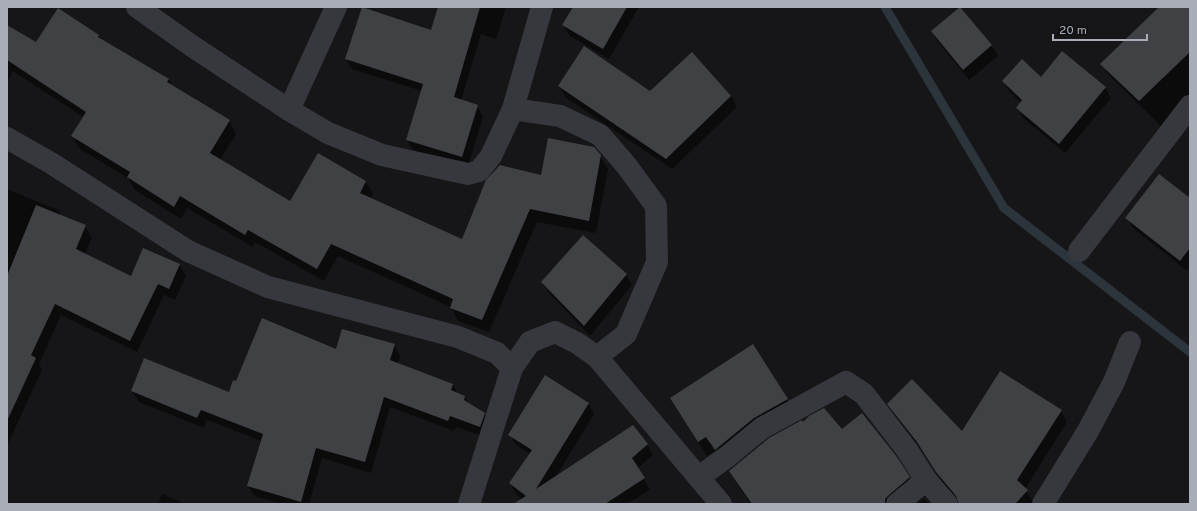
<svg xmlns="http://www.w3.org/2000/svg" width="1197" height="511" viewBox="0 0 1197 511" font-family="Overpass,sans-serif">
  <style>
    .shadow { fill: #0007 }
    .lines { fill: none; stroke-linecap: round; stroke-linejoin: round }
    .stream { stroke: #2c353c; stroke-width: 9 }
    .building { fill: #404145 }
    .minor { stroke: #37383d; stroke-width: 22 }
  </style>
  <rect width="100%" height="100%" fill="#161618"/>
  <!-- shadow -->
  <g class="shadow">
    <path d="M439,7H506L496,39L481,34L461,101L477,106L483,116L468,167L413,150L407,140L422,91L352,69L346,59L432,32Z"/>
    <path d="M574,7H639L609,59L570,36L563,25Z"/>
    <path d="M1161,7H1190V103L1165,130L1108,74L1102,64Z"/>
    <path d="M961,8L992,46L998,56L969,80L938,42L932,31Z"/>
    <path d="M7,26L37,44L99,36L101,39L169,80L173,86L229,121L236,134L220,160L291,203L366,182L373,194L370,199L462,240L542,176L600,156L608,169L596,233L537,222L489,332L458,321L451,307L338,256L324,281L255,242L253,247L187,208L181,219L135,190L128,178L80,149L72,136L83,117L13,71L7,82Z"/>
    <path d="M1041,78L1105,88L1111,98L1065,153L1023,118L1017,108L1021,103L1009,91L1003,81Z"/>
    <path d="M559,86L731,96L737,107L672,169L565,97Z"/>
    <path d="M7,189L58,210L62,217L85,226L92,238L85,254L131,277L179,264L186,276L175,300L164,295L137,352L61,315L39,364L42,370L7,446Z"/>
    <path d="M1190,200V266L1187,271L1133,228L1127,218Z"/>
    <path d="M626,274L632,285L590,336L549,293L542,282Z"/>
    <path d="M394,345L400,356L398,364L453,385L458,394L465,397L469,404L484,414L490,425L486,437L456,427L454,431L390,407L371,473L322,458L309,504H280L255,496L248,486L261,441L207,420L204,428L139,402L132,391L229,393L236,383L337,351Z"/>
    <path d="M753,346L796,414L724,464L715,451L707,456L680,413Z"/>
    <path d="M588,403L594,414L555,478L647,444L653,455L637,469L650,489L628,504H520L523,499L516,494L510,483L530,454L516,445L510,435Z"/>
    <path d="M889,404L962,433L1061,411L1067,422L1025,489L1033,502L1031,504H960L943,483L924,453L895,415Z"/>
    <path d="M842,430L909,478L915,489L896,504H751L736,482Z"/>
    <path d="M162,494L186,504H158Z"/>
    <path d="M924,499L929,504H918Z"/>
  </g>
  <g class="lines">
    <!-- stream -->
    <path class="stream" d="M885,7L1004,208L1190,352"/>
  </g>
  <!-- building -->
  <g class="building">
    <path d="M362,7L431,30L438,7H480L454,97L478,105L462,157L406,140L423,84L345,59Z"/>
    <path d="M573,7H627L603,49L562,25Z"/>
    <path d="M960,7L992,45L963,70L931,31Z"/>
    <path d="M1159,7H1190V52L1139,101L1100,64Z"/>
    <path d="M58,8L99,35L98,37L169,79L167,82L230,120L210,153L290,201L318,153L366,181L360,193L462,239L486,180L500,165L541,175L548,138L594,147L601,155L589,221L530,209L482,320L450,308L453,299L331,244L317,269L248,230L245,235L180,196L174,207L127,177L130,172L71,136L86,112L7,60V25L36,42Z"/>
    <path d="M584,46L650,91L692,52L731,96L666,159L558,86Z"/>
    <path d="M1062,51L1106,87L1059,144L1016,108L1022,100L1002,81L1022,59L1041,77Z"/>
    <path d="M1159,174L1190,198V248L1180,261L1125,218Z"/>
    <path d="M36,205L86,225L76,249L131,276L143,248L180,264L169,289L158,284L130,341L55,304L31,355L36,358L7,421V276Z"/>
    <path d="M583,235L627,274L584,326L541,282Z"/>
    <path d="M262,318L336,349L342,329L395,344L390,360L453,384L451,390L465,396L464,400L485,413L480,427L450,416L448,421L384,397L365,462L316,448L301,502L247,486L263,434L201,410L197,418L131,391L144,358L229,392L233,380L236,381Z"/>
    <path d="M753,344L788,399L754,418L715,450L706,437L698,442L670,398Z"/>
    <path d="M1000,371L1062,410L1017,480L1028,490L1015,504H959L956,496L936,472L917,442L887,404L912,379L962,431Z"/>
    <path d="M545,375L589,403L536,489L633,425L648,444L632,458L645,478L605,504H513L526,496L509,483L532,450L508,435Z"/>
    <path d="M824,408L842,429L862,413L897,457L910,477L889,495L885,499V504H752L729,471L769,438L802,420L803,422L809,416Z"/>
  </g>
  <g class="lines">
    <!-- minor -->
    <g class="minor">
      <path d="M137,7L192,46L289,110L328,133L382,155L468,174L479,171L491,156L513,109L542,7"/>
      <path d="M513,109L560,116L600,135L626,165L656,206L657,262L626,334L597,357"/>
      <path d="M289,110L336,7"/>
      <path d="M7,138L51,163L188,251L268,287L458,337L497,353L512,368"/>
      <path d="M1079,251L1190,106"/>
      <path d="M699,477L728,456L762,428L846,382L864,394L907,450L926,480L947,504"/>
      <path d="M469,504L512,368L530,342L555,332L577,343L597,357L721,504"/>
      <path d="M897,504L926,480"/>
      <path d="M1043,504L1088,431L1114,382L1130,342"/>
    </g>
  </g>
  <!-- border -->
  <rect width="1197" height="511" fill="none" stroke="#a8adb8" stroke-width="16"/>
  <!-- scale -->
  <path d="M1053 34v6h94v-6" fill="none" stroke="#a8adb8" stroke-width="2"/>
  <text x="1059" y="34" font-size="12" fill="#a8adb8" stroke="#111113" stroke-width="3" paint-order="stroke">20 m</text>
</svg>
